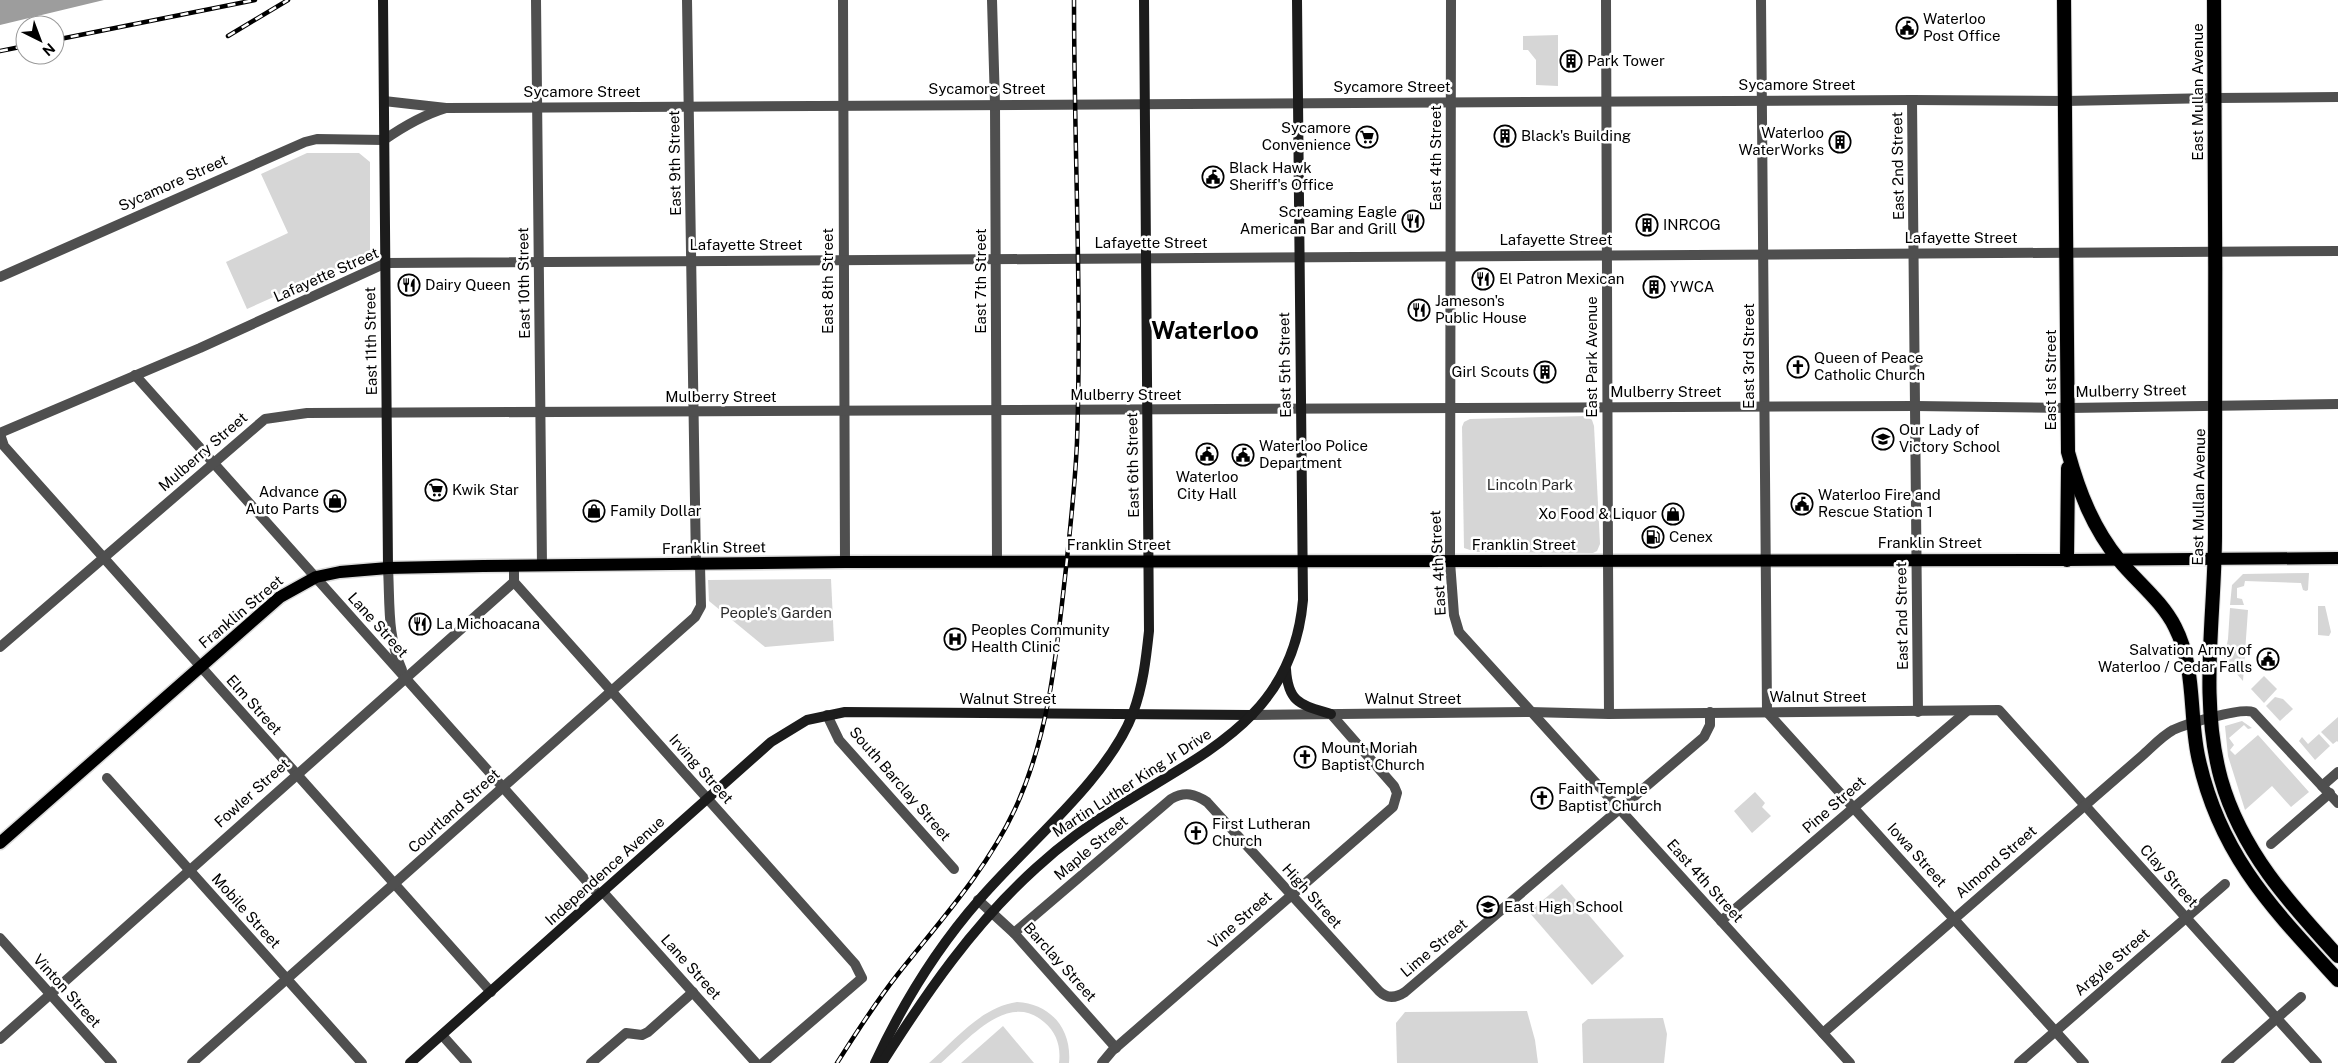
<svg xmlns="http://www.w3.org/2000/svg" width="2338" height="1063" viewBox="0 0 2338 1063" font-family="'Public Sans',sans-serif">
  <style>
    .green { fill: #d6d6d6 }
    .water { fill: #9d9d9d }
    .lines { fill: none; stroke-linecap: round; stroke-linejoin: round }
    .primary-casing { stroke: #dbdbdb; stroke-width: 15 }
    .trunk-casing { stroke: #dbdbdb; stroke-width: 16 }
    .minor { stroke: #4f4f4f; stroke-width: 10 }
    .tertiary { stroke: #4f4f4f; stroke-width: 10 }
    .secondary { stroke: #1c1c1c; stroke-width: 10 }
    .primary { stroke: #000; stroke-width: 12 }
    .trunk { stroke: #000; stroke-width: 14 }
    .rail-casing { stroke: #000; stroke-width: 4.5 }
    .rail { stroke: #fff; stroke-width: 2.5; stroke-dasharray: 8; stroke-linecap: butt }
    .labels { text-anchor: middle; stroke-width: 5; stroke-linejoin: round; paint-order: stroke }
    .poi-label { font-size: 15px; fill: #000; stroke: #fff; text-anchor: start }
    .street-label { font-size: 15px; fill: #000; stroke: #fff }
    .park-label { font-size: 15px; fill: #2d2d2d; stroke: #fff }
    .town-label { font-size: 25px; font-weight: bold; fill: #000; stroke: #fff }
  </style>
  <rect width="100%" height="100%" fill="#fff"/>
  <!-- green -->
  <g class="green">
    <path d="M1558,35V86L1536,85V60L1528,50H1523V36Z"/>
    <path d="M307,153H359L370,162V254L247,309L226,262L288,233L261,174Z"/>
    <path d="M1587,416L1592,420L1594,426L1600,544L1597,551L1593,553L1476,552L1464,548L1462,427L1464,422L1470,419Z"/>
    <path d="M2309,573L2308,590L2306,591L2303,590L2301,583L2245,581L2244,586L2237,588V598L2242,599L2244,605H2230L2232,585L2243,574Z"/>
    <path d="M831,579L834,641L765,647L709,601L708,580Z"/>
    <path d="M2318,606H2325L2331,632L2329,636L2318,635Z"/>
    <path d="M2230,608L2248,610L2243,681L2224,659L2228,639Z"/>
    <path d="M2264,676L2277,689L2264,703L2251,689Z"/>
    <path d="M2275,697L2283,699L2293,709L2280,721L2266,706Z"/>
    <path d="M2338,717V742L2337,741L2333,744L2321,732Z"/>
    <path d="M2242,721L2252,728L2248,729L2244,725L2229,738L2234,745L2230,750L2235,755L2258,735L2309,792L2291,807L2272,786L2245,810L2228,756L2225,726Z"/>
    <path d="M2319,734L2330,746L2315,760L2299,741L2302,737L2308,744Z"/>
    <path d="M1755,792L1765,803L1762,807L1771,816L1752,833L1734,811Z"/>
    <path d="M1562,884L1624,956L1592,985L1529,912Z"/>
    <path d="M1017,1002C1051,1004 1072,1029 1069,1063H1059C1061,1047 1057,1033 1044,1022C1008,990 967,1041 941,1063H929C955,1040 981,1007 1017,1002Z"/>
    <path d="M1527,1011L1535,1040L1538,1063H1397L1396,1023L1405,1012Z"/>
    <path d="M1663,1018L1667,1034L1664,1063H1583L1582,1024L1588,1019Z"/>
    <path d="M1003,1026L1034,1063H961Z"/>
  </g>
  <!-- water -->
  <path class="water" d="M0,0H104L0,25Z"/>
  <g class="lines">
    <!-- primary casing -->
    <g class="primary-casing">
      <path id="primary" d="M0,843L280,597L316,577L340,572L388,568L483,566L845,562L2067,560L2338,558"/>
    </g>
    <!-- trunk casing -->
    <g class="trunk-casing">
      <g id="trunk">
        <path d="M2064,0L2068,452C2079,492 2093,528 2119,560C2137,582 2162,601 2175,627C2196,668 2189,713 2198,756C2219,855 2273,909 2338,980"/>
        <path d="M2214,0C2215,178 2216,357 2215,535C2215,615 2199,699 2221,779C2241,850 2289,903 2338,956"/>
        <path d="M2067,560L2068,468"/>
      </g>
    </g>
    <!-- minor -->
    <g class="minor">
      <path d="M536,0L542,566"/>
      <path d="M687,0L696,565"/>
      <path d="M843,0L845,562"/>
      <path d="M992,0L995,104L997,562"/>
      <path d="M1761,0L1767,712L2084,1063"/>
      <path d="M2215,98L2338,97"/>
      <path d="M1912,100L1918,712"/>
      <path d="M384,101L446,108"/>
      <path d="M0,277L305,142L317,139L384,140"/>
      <path d="M135,375L599,895"/>
      <path d="M0,434L4,446L491,992"/>
      <path d="M1608,561L1609,714"/>
      <path d="M388,568C390,603 387,637 402,670"/>
      <path d="M514,582L855,964L862,978L763,1063"/>
      <path d="M0,647L265,419L307,413L1915,406L2068,408L2338,404"/>
      <path d="M1529,712L1609,714L1999,710L2317,1063"/>
      <path d="M827,715L839,740L954,869"/>
      <path d="M107,778L362,1063"/>
      <path d="M2322,786L2338,772"/>
      <path d="M2271,844L2330,793"/>
      <path d="M603,892L756,1063"/>
      <path d="M978,900L1014,933L1116,1048"/>
      <path d="M1721,921L1967,711"/>
      <path d="M1014,933L1171,799C1185,791 1195,794 1207,802L1379,991C1387,999 1396,998 1405,992L1704,737L1710,725V712"/>
      <path d="M1823,1033L2143,755C2152,747 2162,736 2173,730C2186,724 2241,707 2253,712L2338,803"/>
      <path d="M442,1035L467,1063"/>
      <path d="M0,1039L514,582V566"/>
      <path d="M192,1063L695,617L701,606L700,565"/>
      <path d="M591,1063L626,1033L642,1035L648,1032L693,992"/>
      <path d="M1102,1063L1112,1051L1393,807L1397,793L1394,786L1331,714"/>
      <path d="M2019,1063L2225,884"/>
      <path d="M2226,1063L2301,997"/>
    </g>
    <!-- tertiary -->
    <g class="tertiary">
      <path d="M1451,0L1450,562L1454,615L1459,632L1850,1063"/>
      <path d="M1606,0L1608,561"/>
      <path d="M384,140C404,126 423,115 446,108L1912,100L2065,101L2215,98"/>
      <path d="M0,433L200,348L386,263L2338,251"/>
      <path d="M1252,715L1529,712"/>
      <path d="M0,938L112,1063"/>
    </g>
    <!-- secondary -->
    <g class="secondary">
      <path d="M383,0L388,568"/>
      <path d="M1286,669C1288,704 1302,705 1331,714"/>
      <path d="M410,1063L771,742L807,720L845,712L1252,715"/>
      <path d="M875,1063C902,1005 937,948 979,900C1026,845 1108,779 1133,713C1143,686 1146,659 1149,631L1144,0"/>
      <path d="M882,1063C927,992 973,925 1036,868C1062,844 1091,823 1121,805C1207,751 1293,716 1303,600L1297,0"/>
    </g>
    <!-- primary -->
    <use href="#primary" class="primary"/>
    <!-- trunk -->
    <use href="#trunk" class="trunk"/>
    <!-- rail casing -->
    <g class="rail-casing">
      <g id="rail">
        <path d="M228,36L288,0"/>
        <path d="M55,40L255,0"/>
        <path d="M0,51L25,46"/>
        <path d="M837,1063C856,1033 875,1003 898,974C940,921 986,871 1015,809C1049,735 1056,657 1065,577C1070,532 1075,487 1077,442C1082,295 1074,147 1074,0"/>
      </g>
    </g>
    <!-- rail -->
    <use href="#rail" class="rail"/>
  </g>
  <!-- icons -->
  <defs>
    <g id="civic-ring" transform="scale(1.125)"><circle r="9.5" fill="#fff" stroke="#000" stroke-width="1.5"/><path d="M-.6-6.5H3V-4.5H.6V-3L4-1V1h2V6H-6V1h2V-1L-.6-3ZM-1.2 2.5V6h2.4V2.5Z" fill="#000"/></g>
    <g id="building-ring" transform="scale(1.125)"><circle r="9.5" fill="#fff" stroke="#000" stroke-width="1.5"/><path d="M-4-6H4V6H1V3H-1V6H-4ZM-2.5-4.3h1.7v1.8h-1.7ZM.8-4.3h1.7v1.8H.8ZM-2.5-1h1.7V.8h-1.7ZM.8-1h1.7V.8H.8Z" fill="#000"/></g>
    <g id="supermarket-ring" transform="scale(1.125)"><circle r="9.5" fill="#fff" stroke="#000" stroke-width="1.5"/><path d="M-6-5.5h2.5l.6 2H6L4.5 2H-2.5L-4.4-4H-6ZM-1.5 3.2a1.3 1.3 0 1 0 .1 0ZM3 3.2a1.3 1.3 0 1 0 .1 0Z" fill="#000"/></g>
    <g id="restaurant-ring" transform="scale(1.125)"><circle r="9.5" fill="#fff" stroke="#000" stroke-width="1.5"/><path d="M-5-6h1v4h1v-4h1v4h1v-4h1v5L-1.5 .5V6h-2V.5L-5-1ZM5-6V6H3V1.5H1.5Q1.5-4 5-6Z" fill="#000"/></g>
    <g id="church-ring" transform="scale(1.125)"><circle r="9.5" fill="#fff" stroke="#000" stroke-width="1.5"/><path d="M-1.2-6h2.4v3.5h3.3v2.4h-3.3V6h-2.4V-.1h-3.3v-2.4h3.3Z" fill="#000"/></g>
    <g id="school-ring" transform="scale(1.125)"><circle r="9.5" fill="#fff" stroke="#000" stroke-width="1.5"/><path d="M0-5L7-2L0 1L-7-2ZM-4 1L0 2.5L4 1V4Q0 6-4 4Z" fill="#000"/></g>
    <g id="shop-ring" transform="scale(1.125)"><circle r="9.5" fill="#fff" stroke="#000" stroke-width="1.5"/><path d="M-5-2.5h2.3a2.7 3.5 0 0 1 5.4 0H5L5.5 6h-11ZM-1.5-2.5h3a1.5 2.3 0 0 0-3 0Z" fill="#000"/></g>
    <g id="fuel-ring" transform="scale(1.125)"><circle r="9.5" fill="#fff" stroke="#000" stroke-width="1.5"/><path d="M-5.5-6h7V0h2V4h1.3V-2.5L3-4.5l.8-.8L6-3V5H2.5V1h-1V6h-7ZM-4.2-4.7v3.2H.2V-4.7Z" fill="#000"/></g>
    <g id="hospital-ring" transform="scale(1.125)"><circle r="9.5" fill="#fff" stroke="#000" stroke-width="1.5"/><path d="M-5-5h3v3.5h4V-5h3V5h-3V1.5h-4V5h-3Z" fill="#000"/></g>
  </defs>
  <g fill-rule="evenodd">
    <use href="#civic-ring" x="1907" y="28"/>
    <use href="#building-ring" x="1571" y="61"/>
    <use href="#building-ring" x="1505" y="136"/>
    <use href="#supermarket-ring" x="1367" y="137"/>
    <use href="#building-ring" x="1840" y="142"/>
    <use href="#civic-ring" x="1213" y="177"/>
    <use href="#restaurant-ring" x="1413" y="221"/>
    <use href="#building-ring" x="1647" y="225"/>
    <use href="#restaurant-ring" x="1483" y="279"/>
    <use href="#restaurant-ring" x="409" y="285"/>
    <use href="#building-ring" x="1654" y="287"/>
    <use href="#restaurant-ring" x="1419" y="310"/>
    <use href="#church-ring" x="1798" y="367"/>
    <use href="#building-ring" x="1545" y="372"/>
    <use href="#school-ring" x="1883" y="439"/>
    <use href="#civic-ring" x="1207" y="454"/>
    <use href="#civic-ring" x="1243" y="455"/>
    <use href="#supermarket-ring" x="436" y="490"/>
    <use href="#shop-ring" x="335" y="501"/>
    <use href="#civic-ring" x="1802" y="504"/>
    <use href="#shop-ring" x="594" y="511"/>
    <use href="#shop-ring" x="1673" y="514"/>
    <use href="#fuel-ring" x="1653" y="537"/>
    <use href="#restaurant-ring" x="420" y="624"/>
    <use href="#hospital-ring" x="955" y="639"/>
    <use href="#civic-ring" x="2268" y="659"/>
    <use href="#church-ring" x="1305" y="757"/>
    <use href="#church-ring" x="1542" y="798"/>
    <use href="#church-ring" x="1196" y="833"/>
    <use href="#school-ring" x="1488" y="907"/>
  </g>
  <g class="labels">
    <!-- poi labels -->
    <g class="poi-label">
      <text x="1923" y="24">Waterloo<tspan x="1923" dy="17">Post Office</tspan></text>
      <text x="1587" y="66">Park Tower</text>
      <text x="1351" y="133" text-anchor="end">Sycamore<tspan x="1351" dy="17">Convenience</tspan></text>
      <text x="1824" y="138" text-anchor="end">Waterloo<tspan x="1824" dy="17">WaterWorks</tspan></text>
      <text x="1521" y="141">Black's Building</text>
      <text x="1229" y="173">Black Hawk<tspan x="1229" dy="17">Sheriff's Office</tspan></text>
      <text x="1397" y="217" text-anchor="end">Screaming Eagle<tspan x="1397" dy="17">American Bar and Grill</tspan></text>
      <text x="1663" y="230">INRCOG</text>
      <text x="1499" y="284">El Patron Mexican</text>
      <text x="425" y="290">Dairy Queen</text>
      <text x="1670" y="292">YWCA</text>
      <text x="1435" y="306">Jameson's<tspan x="1435" dy="17">Public House</tspan></text>
      <text x="1814" y="363">Queen of Peace<tspan x="1814" dy="17">Catholic Church</tspan></text>
      <text x="1529" y="377" text-anchor="end">Girl Scouts</text>
      <text x="1899" y="435">Our Lady of<tspan x="1899" dy="17">Victory School</tspan></text>
      <text x="1259" y="451">Waterloo Police<tspan x="1259" dy="17">Department</tspan></text>
      <text x="1207" y="482" text-anchor="middle">Waterloo<tspan x="1207" dy="17">City Hall</tspan></text>
      <text x="452" y="495">Kwik Star</text>
      <text x="319" y="497" text-anchor="end">Advance<tspan x="319" dy="17">Auto Parts</tspan></text>
      <text x="1818" y="500">Waterloo Fire and<tspan x="1818" dy="17">Rescue Station 1</tspan></text>
      <text x="610" y="516">Family Dollar</text>
      <text x="1657" y="519" text-anchor="end">Xo Food &amp; Liquor</text>
      <text x="1669" y="542">Cenex</text>
      <text x="436" y="629">La Michoacana</text>
      <text x="971" y="635">Peoples Community<tspan x="971" dy="17">Health Clinic</tspan></text>
      <text x="2252" y="655" text-anchor="end">Salvation Army of<tspan x="2252" dy="17">Waterloo / Cedar Falls</tspan></text>
      <text x="1321" y="753">Mount Moriah<tspan x="1321" dy="17">Baptist Church</tspan></text>
      <text x="1558" y="794">Faith Temple<tspan x="1558" dy="17">Baptist Church</tspan></text>
      <text x="1212" y="829">First Lutheran<tspan x="1212" dy="17">Church</tspan></text>
      <text x="1504" y="912">East High School</text>
    </g>
    <!-- street labels -->
    <g class="street-label">
      <text x="1797" y="90">Sycamore Street</text>
      <text x="1392" y="92">Sycamore Street</text>
      <text x="987" y="94">Sycamore Street</text>
      <text x="582" y="97">Sycamore Street</text>
      <text transform="translate(2198 92) rotate(-90)" y="5">East Mullan Avenue</text>
      <text transform="translate(1436 158) rotate(-90)" y="5">East 4th Street</text>
      <text transform="translate(675 163) rotate(-91)" y="5">East 9th Street</text>
      <text transform="translate(1898 166) rotate(-91)" y="5">East 2nd Street</text>
      <text transform="translate(173 183) rotate(-24)" y="5">Sycamore Street</text>
      <text x="1961" y="243">Lafayette Street</text>
      <text x="1556" y="245">Lafayette Street</text>
      <text x="1151" y="248">Lafayette Street</text>
      <text x="746" y="250">Lafayette Street</text>
      <text transform="translate(326 275) rotate(-24)" y="5">Lafayette Street</text>
      <text transform="translate(828 281) rotate(-90)" y="5">East 8th Street</text>
      <text transform="translate(981 281) rotate(-90)" y="5">East 7th Street</text>
      <text transform="translate(524 283) rotate(-91)" y="5">East 10th Street</text>
      <text transform="translate(371 341) rotate(-91)" y="5">East 11th Street</text>
      <text transform="translate(1749 356) rotate(-90)" y="5">East 3rd Street</text>
      <text transform="translate(1592 357) rotate(-90)" y="5">East Park Avenue</text>
      <text transform="translate(1285 365) rotate(-91)" y="5">East 5th Street</text>
      <text transform="translate(2051 380) rotate(-90)" y="5">East 1st Street</text>
      <text transform="translate(2131 391) rotate(-1)" y="5">Mulberry Street</text>
      <text x="1666" y="397">Mulberry Street</text>
      <text x="1126" y="400">Mulberry Street</text>
      <text x="721" y="402">Mulberry Street</text>
      <text transform="translate(203 452) rotate(-41)" y="5">Mulberry Street</text>
      <text transform="translate(1133 465) rotate(-91)" y="5">East 6th Street</text>
      <text transform="translate(2199 497) rotate(-89)" y="5">East Mullan Avenue</text>
      <text x="1930" y="548">Franklin Street</text>
      <text x="1119" y="550">Franklin Street</text>
      <text x="1524" y="550">Franklin Street</text>
      <text transform="translate(714 548) rotate(-1)" y="5">Franklin Street</text>
      <text transform="translate(1438 563) rotate(-93)" y="5">East 4th Street</text>
      <text transform="translate(241 612) rotate(-40)" y="5">Franklin Street</text>
      <text transform="translate(1902 616) rotate(-91)" y="5">East 2nd Street</text>
      <text transform="translate(378 625) rotate(48)" y="5">Lane Street</text>
      <text x="1818" y="702">Walnut Street</text>
      <text x="1008" y="704">Walnut Street</text>
      <text x="1413" y="704">Walnut Street</text>
      <text transform="translate(254 705) rotate(48)" y="5">Elm Street</text>
      <text transform="translate(701 769) rotate(48)" y="5">Irving Street</text>
      <text transform="translate(1132 783) rotate(-33)" y="5">Martin Luther King Jr Drive</text>
      <text transform="translate(900 784) rotate(49)" y="5">South Barclay Street</text>
      <text transform="translate(252 793) rotate(-42)" y="5">Fowler Street</text>
      <text transform="translate(1834 805) rotate(-41)" y="5">Pine Street</text>
      <text transform="translate(454 811) rotate(-42)" y="5">Courtland Street</text>
      <text transform="translate(1091 848) rotate(-40)" y="5">Maple Street</text>
      <text transform="translate(1917 855) rotate(48)" y="5">Iowa Street</text>
      <text transform="translate(1996 862) rotate(-41)" y="5">Almond Street</text>
      <text transform="translate(605 871) rotate(-42)" y="5">Independence Avenue</text>
      <text transform="translate(2169 876) rotate(48)" y="5">Clay Street</text>
      <text transform="translate(1705 881) rotate(48)" y="5">East 4th Street</text>
      <text transform="translate(1312 896) rotate(48)" y="5">High Street</text>
      <text transform="translate(246 911) rotate(48)" y="5">Mobile Street</text>
      <text transform="translate(1240 920) rotate(-41)" y="5">Vine Street</text>
      <text transform="translate(1434 948) rotate(-40)" y="5">Lime Street</text>
      <text transform="translate(1060 962) rotate(48)" y="5">Barclay Street</text>
      <text transform="translate(2112 962) rotate(-41)" y="5">Argyle Street</text>
      <text transform="translate(691 967) rotate(48)" y="5">Lane Street</text>
      <text transform="translate(67 991) rotate(48)" y="5">Vinton Street</text>
    </g>
    <!-- park labels -->
    <g class="park-label">
      <text x="1530" y="490">Lincoln Park</text>
      <text x="776" y="618">People's Garden</text>
    </g>
    <!-- town labels -->
    <g class="town-label">
      <text x="1205" y="339">Waterloo</text>
    </g>
  </g>
  <!-- north arrow -->
  <g transform="translate(40 40) rotate(138)"><circle r="24" fill="#ffffff" stroke="#999999"/>
  <path d="M0-4L9 19L0 12L-9 19Z" fill="#000000"/>
  <text y="-8" font-size="14" font-weight="bold" text-anchor="middle" fill="#000000">N</text>
  </g>
</svg>
